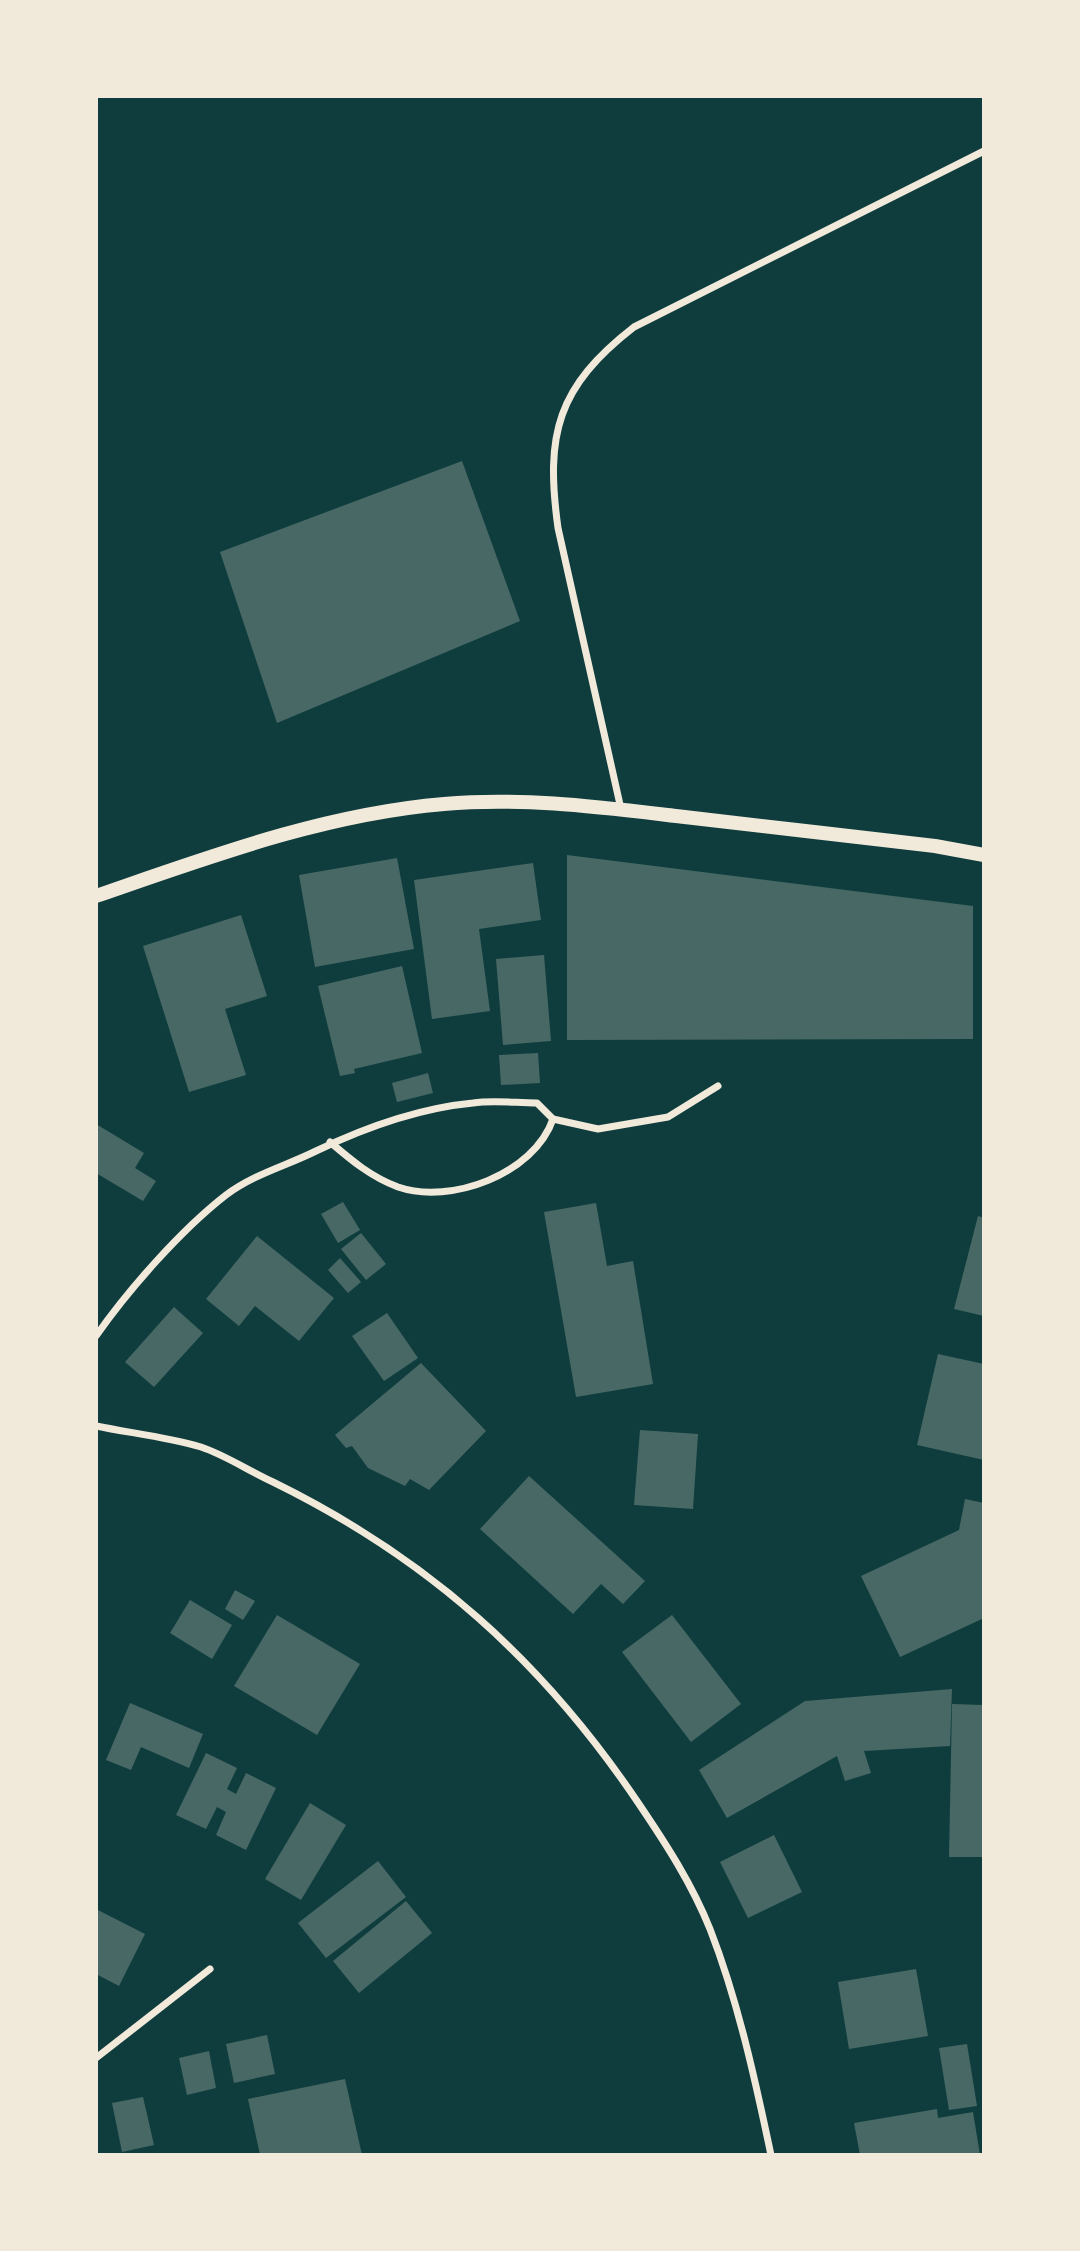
<svg xmlns="http://www.w3.org/2000/svg" width="1080" height="2251" viewBox="0 0 1080 2251" font-family="'PT Sans Narrow',sans-serif">
  <style>
    .building { fill: #486865 }
    .lines { fill: none; stroke-linecap: round; stroke-linejoin: round }
    .minor { stroke: #f1e9da; stroke-width: 7 }
    .secondary { stroke: #f1e9da; stroke-width: 14 }
  </style>
  <rect width="100%" height="100%" fill="#0f3d3e"/>
  <!-- building -->
  <g class="building">
    <path d="M462,461L520,621L277,723L220,552Z"/>
    <path d="M567,855L973,906V1039L567,1040Z"/>
    <path d="M397,858L414,949L315,967L299,875Z"/>
    <path d="M533,863L541,920L479,929L490,1011L432,1019L414,880Z"/>
    <path d="M241,915L267,996L225,1009L246,1075L189,1092L143,946Z"/>
    <path d="M544,955L551,1041L503,1045L496,959Z"/>
    <path d="M402,966L422,1053L354,1069L355,1073L340,1076L318,986Z"/>
    <path d="M538,1053L540,1083L501,1085L499,1055Z"/>
    <path d="M428,1073L433,1093L397,1102L392,1083Z"/>
    <path d="M96,1124L144,1153L135,1168L156,1181L143,1201L96,1173Z"/>
    <path d="M343,1202L360,1230L338,1243L321,1214Z"/>
    <path d="M596,1203L607,1266L633,1261L653,1384L576,1397L544,1212Z"/>
    <path d="M978,1216L984,1218V1316L954,1309Z"/>
    <path d="M361,1233L386,1264L366,1280L341,1249Z"/>
    <path d="M257,1236L334,1298L299,1341L255,1306L239,1326L206,1299Z"/>
    <path d="M340,1258L361,1282L348,1293L328,1270Z"/>
    <path d="M174,1307L203,1333L154,1387L125,1362Z"/>
    <path d="M387,1313L418,1358L384,1381L352,1336Z"/>
    <path d="M938,1354L984,1364V1460L917,1445Z"/>
    <path d="M421,1363L486,1431L429,1490L410,1479L405,1486L368,1468L352,1446L346,1448L335,1435Z"/>
    <path d="M640,1430L698,1434L693,1509L634,1505Z"/>
    <path d="M529,1476L645,1581L623,1604L601,1584L573,1614L480,1529Z"/>
    <path d="M965,1499L984,1503V1618L900,1657L861,1576L959,1530Z"/>
    <path d="M235,1590L255,1601L243,1620L225,1609Z"/>
    <path d="M190,1600L232,1625L212,1659L170,1633Z"/>
    <path d="M277,1615L360,1664L317,1735L234,1686Z"/>
    <path d="M672,1615L741,1704L691,1742L622,1652Z"/>
    <path d="M952,1689L950,1746L864,1751L871,1773L845,1781L837,1756L727,1818L699,1770L805,1701Z"/>
    <path d="M130,1703L203,1734L189,1768L141,1747L131,1770L106,1760Z"/>
    <path d="M952,1704L984,1705V1857H949Z"/>
    <path d="M206,1753L237,1768L227,1789L236,1794L246,1773L276,1788L246,1850L216,1835L226,1812L217,1807L206,1829L176,1815Z"/>
    <path d="M310,1803L346,1825L301,1900L265,1879Z"/>
    <path d="M774,1835L802,1892L748,1918L720,1862Z"/>
    <path d="M378,1861L406,1897L326,1958L298,1923Z"/>
    <path d="M406,1901L432,1933L359,1993L333,1961Z"/>
    <path d="M96,1909L145,1934L119,1986L96,1974Z"/>
    <path d="M916,1969L928,2036L849,2049L838,1982Z"/>
    <path d="M267,2035L275,2074L234,2083L226,2044Z"/>
    <path d="M967,2044L977,2106L949,2110L939,2048Z"/>
    <path d="M209,2051L216,2088L187,2095L179,2058Z"/>
    <path d="M345,2079L362,2155H260L248,2099Z"/>
    <path d="M143,2097L154,2145L122,2152L112,2103Z"/>
    <path d="M937,2109L938,2118L973,2112L980,2155H860L854,2123Z"/>
  </g>
  <g class="lines">
    <!-- minor -->
    <g class="minor">
      <path d="M621,809L558,528C545,434 557,387 634,327L984,151"/>
      <path d="M330,1142C351,1160 371,1177 398,1187C451,1205 534,1174 553,1119"/>
      <path d="M96,1336C129,1289 181,1230 226,1195C254,1174 286,1166 316,1151C364,1128 420,1108 473,1103C493,1100 516,1103 537,1103L553,1119L598,1129L668,1117L718,1086"/>
      <path d="M96,1426C130,1433 167,1437 201,1447C225,1455 249,1471 273,1482C428,1558 543,1661 639,1804C666,1844 692,1884 710,1929C738,2001 755,2079 771,2155"/>
      <path d="M96,2058L210,1969"/>
    </g>
    <!-- secondary -->
    <path class="secondary" d="M96,896C209,857 324,814 444,804C522,797 599,807 676,816C762,826 849,836 935,846L984,855"/>
  </g>
  <!-- border -->
  <rect width="1080" height="2251" fill="none" stroke="#f1e9da" stroke-width="196"/>
</svg>
